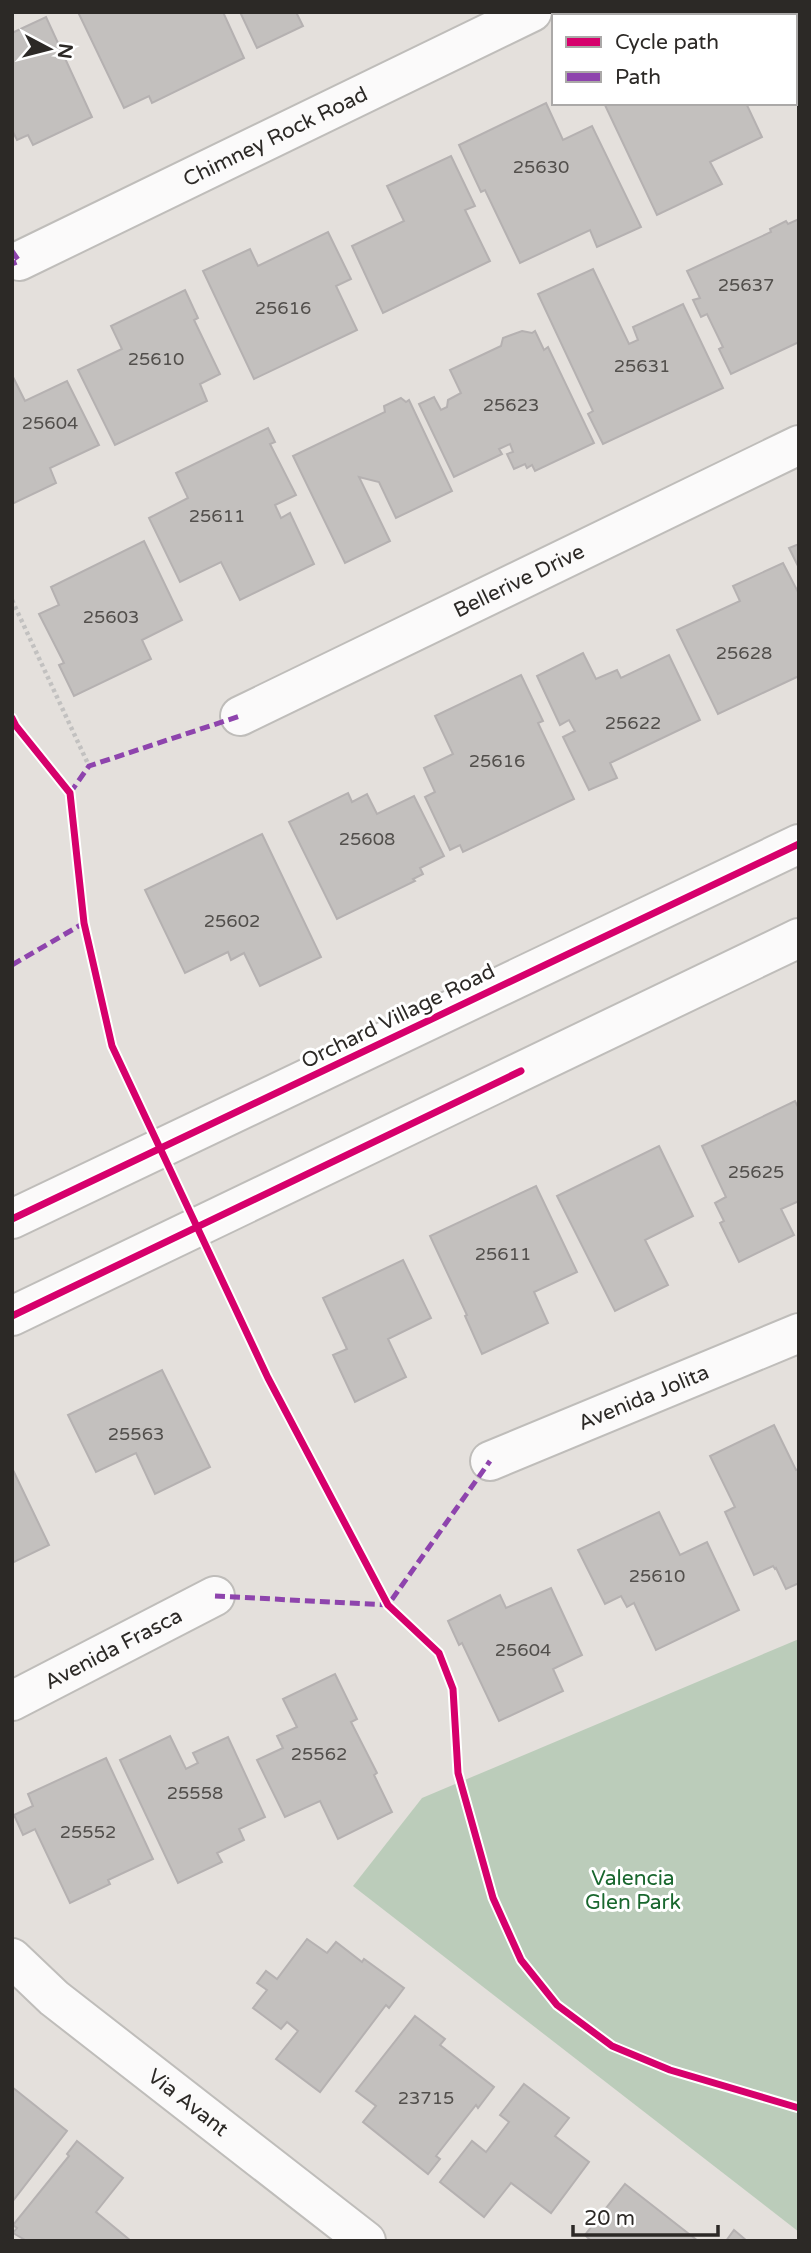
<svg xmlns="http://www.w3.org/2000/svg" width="811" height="2253" viewBox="0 0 811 2253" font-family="'Varela Round',sans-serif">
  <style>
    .green { fill: #bbccba }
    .building { fill: #c3c0be; stroke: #b5b1b1; stroke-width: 2 }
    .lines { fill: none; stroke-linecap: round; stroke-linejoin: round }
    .minor-casing { stroke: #bfbdba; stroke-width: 42 }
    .secondary-casing { stroke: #bfbdba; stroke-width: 42 }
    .path { stroke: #c2c1c0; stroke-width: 4.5; stroke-dasharray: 3.5 3.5; stroke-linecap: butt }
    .minor { stroke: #fbfafa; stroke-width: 38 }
    .secondary { stroke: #fbfafa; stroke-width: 38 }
    .path-bridge { stroke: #c2c1c0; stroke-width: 4.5; stroke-dasharray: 3.5 3.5; stroke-linecap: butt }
    .quiet { stroke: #8e44ad; stroke-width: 5; stroke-dasharray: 10 5; stroke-linecap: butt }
    .cycleway-casing { stroke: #fff; stroke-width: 11 }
    .cycleway { stroke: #d6006c; stroke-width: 7 }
    .labels { text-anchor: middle; stroke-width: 6; stroke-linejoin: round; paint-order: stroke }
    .number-label { font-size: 18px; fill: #524f4c }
    .street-label { font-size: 21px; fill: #2c2926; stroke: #fff }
    .park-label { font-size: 21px; fill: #19672e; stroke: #fff }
  </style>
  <rect width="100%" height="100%" fill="#e4e0dc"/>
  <!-- green -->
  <path class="green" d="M799,1639V2232L353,1886L422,1798Z"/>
  <!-- building -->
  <g class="building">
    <path d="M78,12H223L244,58L152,103L149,96L124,108Z"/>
    <path d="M240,12H296L303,26L257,48Z"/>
    <path d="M735,12H799V82L795,83V16H728Z"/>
    <path d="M46,17L92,117L33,145L28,135L17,140L12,130V33Z"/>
    <path d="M546,103L563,140L592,126L641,227L597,247L590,230L520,263L485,190L481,192L459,145Z"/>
    <path d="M604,103H746L762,137L710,162L722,184L657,215Z"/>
    <path d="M451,156L475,206L465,210L490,261L383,313L352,246L404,221L387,186Z"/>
    <path d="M799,219V342L731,374L719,349L723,347L707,314L701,317L693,300L700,298L687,271L771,232L770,229L786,221L788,224Z"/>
    <path d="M328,232L351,279L336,286L357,330L254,379L203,271L250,249L258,266Z"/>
    <path d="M593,269L629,344L638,340L633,327L683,304L723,388L603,444L588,414L593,411L538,294Z"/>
    <path d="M185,290L198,318L194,320L220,374L200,384L207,401L115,445L78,370L122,349L111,326Z"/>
    <path d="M522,331L532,333L535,331L544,350L548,347L594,443L535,471L532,465L527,468L525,464L514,469L507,454L513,452L510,444L499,449L502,454L454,477L419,404L434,397L441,410L447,407L448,400L461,393L450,370L501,346L503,338Z"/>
    <path d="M12,375L25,401L67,381L99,445L50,468L56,483L12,504Z"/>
    <path d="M401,398L406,402L409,400L452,491L396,518L379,482L359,477L390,541L345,563L293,456L385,412L384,406Z"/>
    <path d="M268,428L275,442L270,444L296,495L275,505L281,518L290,513L314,564L240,600L221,562L180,582L149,518L188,498L176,473Z"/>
    <path d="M144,541L182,620L142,640L151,659L74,696L59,665L64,663L39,614L59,605L51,587Z"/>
    <path d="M799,544V568L789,548Z"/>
    <path d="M783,563L799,594V676L718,714L677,630L740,601L733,586Z"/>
    <path d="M583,653L596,679L617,670L621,678L669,655L700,720L610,763L617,778L589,790L563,737L575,731L569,720L560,725L537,676Z"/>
    <path d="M521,675L543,721L538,723L574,799L463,852L460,845L450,850L425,797L435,792L424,768L453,754L435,716Z"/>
    <path d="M348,793L352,802L367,794L377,814L414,796L444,856L420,868L423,874L413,879L415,881L337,919L289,822Z"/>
    <path d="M262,834L321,957L260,986L244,953L231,960L228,952L185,973L145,890Z"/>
    <path d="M795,1101L799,1109V1201L781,1209L794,1235L739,1262L720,1223L724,1221L715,1203L726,1197L702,1146Z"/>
    <path d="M659,1146L693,1216L645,1240L668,1285L615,1311L557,1196Z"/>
    <path d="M536,1186L577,1272L534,1292L548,1323L482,1354L465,1316L467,1315L430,1236Z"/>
    <path d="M403,1260L431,1318L388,1339L406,1377L355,1402L333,1355L347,1349L323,1298Z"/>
    <path d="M162,1370L210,1467L155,1494L136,1453L96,1472L68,1415Z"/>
    <path d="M774,1425L796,1470L799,1469V1583L786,1589L776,1568L775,1569L773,1566L754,1575L725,1512L735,1507L710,1456Z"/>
    <path d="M12,1468L49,1545L12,1563Z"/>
    <path d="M659,1512L680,1555L707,1542L739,1610L656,1650L634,1603L627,1607L621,1596L605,1604L578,1550Z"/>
    <path d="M551,1588L582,1655L553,1669L563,1691L499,1721L462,1643L459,1645L448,1621L500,1595L506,1608Z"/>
    <path d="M335,1674L357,1719L351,1722L377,1773L374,1775L392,1812L338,1839L320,1801L285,1817L257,1760L283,1748L277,1736L297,1727L283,1699Z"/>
    <path d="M170,1736L186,1769L198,1763L193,1753L228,1737L265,1817L239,1829L244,1840L217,1853L222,1862L178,1883L120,1760Z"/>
    <path d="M106,1758L153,1859L108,1880L110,1884L70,1903L35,1829L23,1835L14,1815L33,1806L28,1794Z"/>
    <path d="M307,1939L327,1953L336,1942L362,1962L364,1959L404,1988L389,2008L386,2005L320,2092L276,2059L298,2031L287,2022L281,2029L253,2008L267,1990L257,1983L266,1971L277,1979Z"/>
    <path d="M415,2016L445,2039L440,2045L494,2087L478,2108L476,2105L436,2156L440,2159L428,2174L363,2122L376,2106L356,2091Z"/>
    <path d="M524,2084L569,2118L555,2136L589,2162L551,2213L511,2183L484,2217L440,2182L472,2141L486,2152L509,2122L500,2115Z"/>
    <path d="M12,2087L67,2131L12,2202Z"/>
    <path d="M77,2141L123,2178L96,2212L131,2241H27L13,2233L17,2228L13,2225L69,2156L67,2154Z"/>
    <path d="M625,2184L698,2241H591L585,2235Z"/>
    <path d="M734,2230L747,2241H726Z"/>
  </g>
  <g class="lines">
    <!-- minor casing -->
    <g class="minor-casing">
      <g id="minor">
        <path id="s1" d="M19,261L532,12"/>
        <path id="s2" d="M240,716L799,445"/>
        <path id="s3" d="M490,1461L799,1333"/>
        <path id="s4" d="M12,1701L215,1596"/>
        <path id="s5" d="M12,1958L54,1998L366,2241"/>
      </g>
    </g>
    <!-- secondary casing -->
    <g class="secondary-casing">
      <g id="secondary">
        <path d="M12,1219L799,844"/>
        <path d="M12,1316L799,938"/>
      </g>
    </g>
    <!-- path -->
    <g class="path">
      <path d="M12,600L89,766"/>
      <path d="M70,793L84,923L112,1046"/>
      <path d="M268,1378L388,1605L439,1653L453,1689L458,1773L493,1898L521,1960L557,2005L612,2046L670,2070L799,2108"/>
    </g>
    <!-- minor -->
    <use href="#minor" class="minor"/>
    <!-- secondary -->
    <use href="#secondary" class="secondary"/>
    <!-- path-bridge -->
    <path class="path-bridge" d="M112,1046L268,1378"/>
    <!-- quiet -->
    <g class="quiet">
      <path d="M12,251L19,261L12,264"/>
      <path d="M70,793L89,766L240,716"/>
      <path d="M12,965L84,923"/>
      <path d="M215,1596L388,1605L490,1461"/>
    </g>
    <!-- cycleway casing -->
    <g class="cycleway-casing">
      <g id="cycleway">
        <path d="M12,718L16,726L70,793L84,923L112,1046L268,1378L388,1605L439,1653L453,1689L458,1773L493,1898L521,1960L557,2005L612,2046L670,2070L799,2108"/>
        <path d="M12,1219L799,844"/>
        <path d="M12,1316L521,1071"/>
      </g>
    </g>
    <!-- cycleway -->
    <use href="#cycleway" class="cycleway"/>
  </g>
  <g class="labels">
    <!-- number labels -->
    <g class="number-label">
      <text x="541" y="173">25630</text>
      <text x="746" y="291">25637</text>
      <text x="283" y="314">25616</text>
      <text x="156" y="365">25610</text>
      <text x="642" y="372">25631</text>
      <text x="511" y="411">25623</text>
      <text x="50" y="429">25604</text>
      <text x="217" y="522">25611</text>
      <text x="111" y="623">25603</text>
      <text x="744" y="659">25628</text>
      <text x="633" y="729">25622</text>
      <text x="497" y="767">25616</text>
      <text x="367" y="845">25608</text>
      <text x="232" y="927">25602</text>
      <text x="756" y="1178">25625</text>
      <text x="503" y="1260">25611</text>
      <text x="136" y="1440">25563</text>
      <text x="657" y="1582">25610</text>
      <text x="523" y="1656">25604</text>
      <text x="319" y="1760">25562</text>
      <text x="195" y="1799">25558</text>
      <text x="88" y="1838">25552</text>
      <text x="426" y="2104">23715</text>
    </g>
    <!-- street labels -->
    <g class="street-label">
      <text dy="7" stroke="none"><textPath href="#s1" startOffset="285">Chimney Rock Road</textPath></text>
      <text dy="7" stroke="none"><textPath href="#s2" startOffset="310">Bellerive Drive</textPath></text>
      <text transform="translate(398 1016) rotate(-26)" y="7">Orchard Village Road</text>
      <text dy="7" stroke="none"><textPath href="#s3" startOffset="166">Avenida Jolita</textPath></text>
      <text dy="7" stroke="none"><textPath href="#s4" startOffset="114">Avenida Frasca</textPath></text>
      <text dy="7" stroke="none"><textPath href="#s5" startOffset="228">Via Avant</textPath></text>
    </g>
    <!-- park labels -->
    <g class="park-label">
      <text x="633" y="1885">Valencia<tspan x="633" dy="24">Glen Park</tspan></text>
    </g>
  </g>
  <!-- border -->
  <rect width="811" height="2253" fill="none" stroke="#2c2926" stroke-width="28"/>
  <!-- legend -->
  <rect x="552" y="14" width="245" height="91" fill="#ffffff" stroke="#aba9a8" stroke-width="2"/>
  <rect x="566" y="37" width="35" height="10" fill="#d6006c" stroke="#aba9a8" stroke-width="2"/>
  <text x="615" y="49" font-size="21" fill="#2c2926">Cycle path</text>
  <rect x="566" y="72" width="35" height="10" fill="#8e44ad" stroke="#aba9a8" stroke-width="2"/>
  <text x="615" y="84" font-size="21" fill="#2c2926">Path</text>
  <!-- north arrow -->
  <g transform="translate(49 49) rotate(97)" stroke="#ffffff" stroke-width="5" paint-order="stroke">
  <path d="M0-5L12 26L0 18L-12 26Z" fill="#2c2926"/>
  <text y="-10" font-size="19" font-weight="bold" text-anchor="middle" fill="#2c2926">N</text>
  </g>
  <!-- scale -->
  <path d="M573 2225v10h145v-10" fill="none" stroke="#2c2926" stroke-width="3.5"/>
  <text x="584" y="2225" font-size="21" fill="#2c2926" stroke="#ffffff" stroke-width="5" paint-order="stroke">20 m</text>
</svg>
